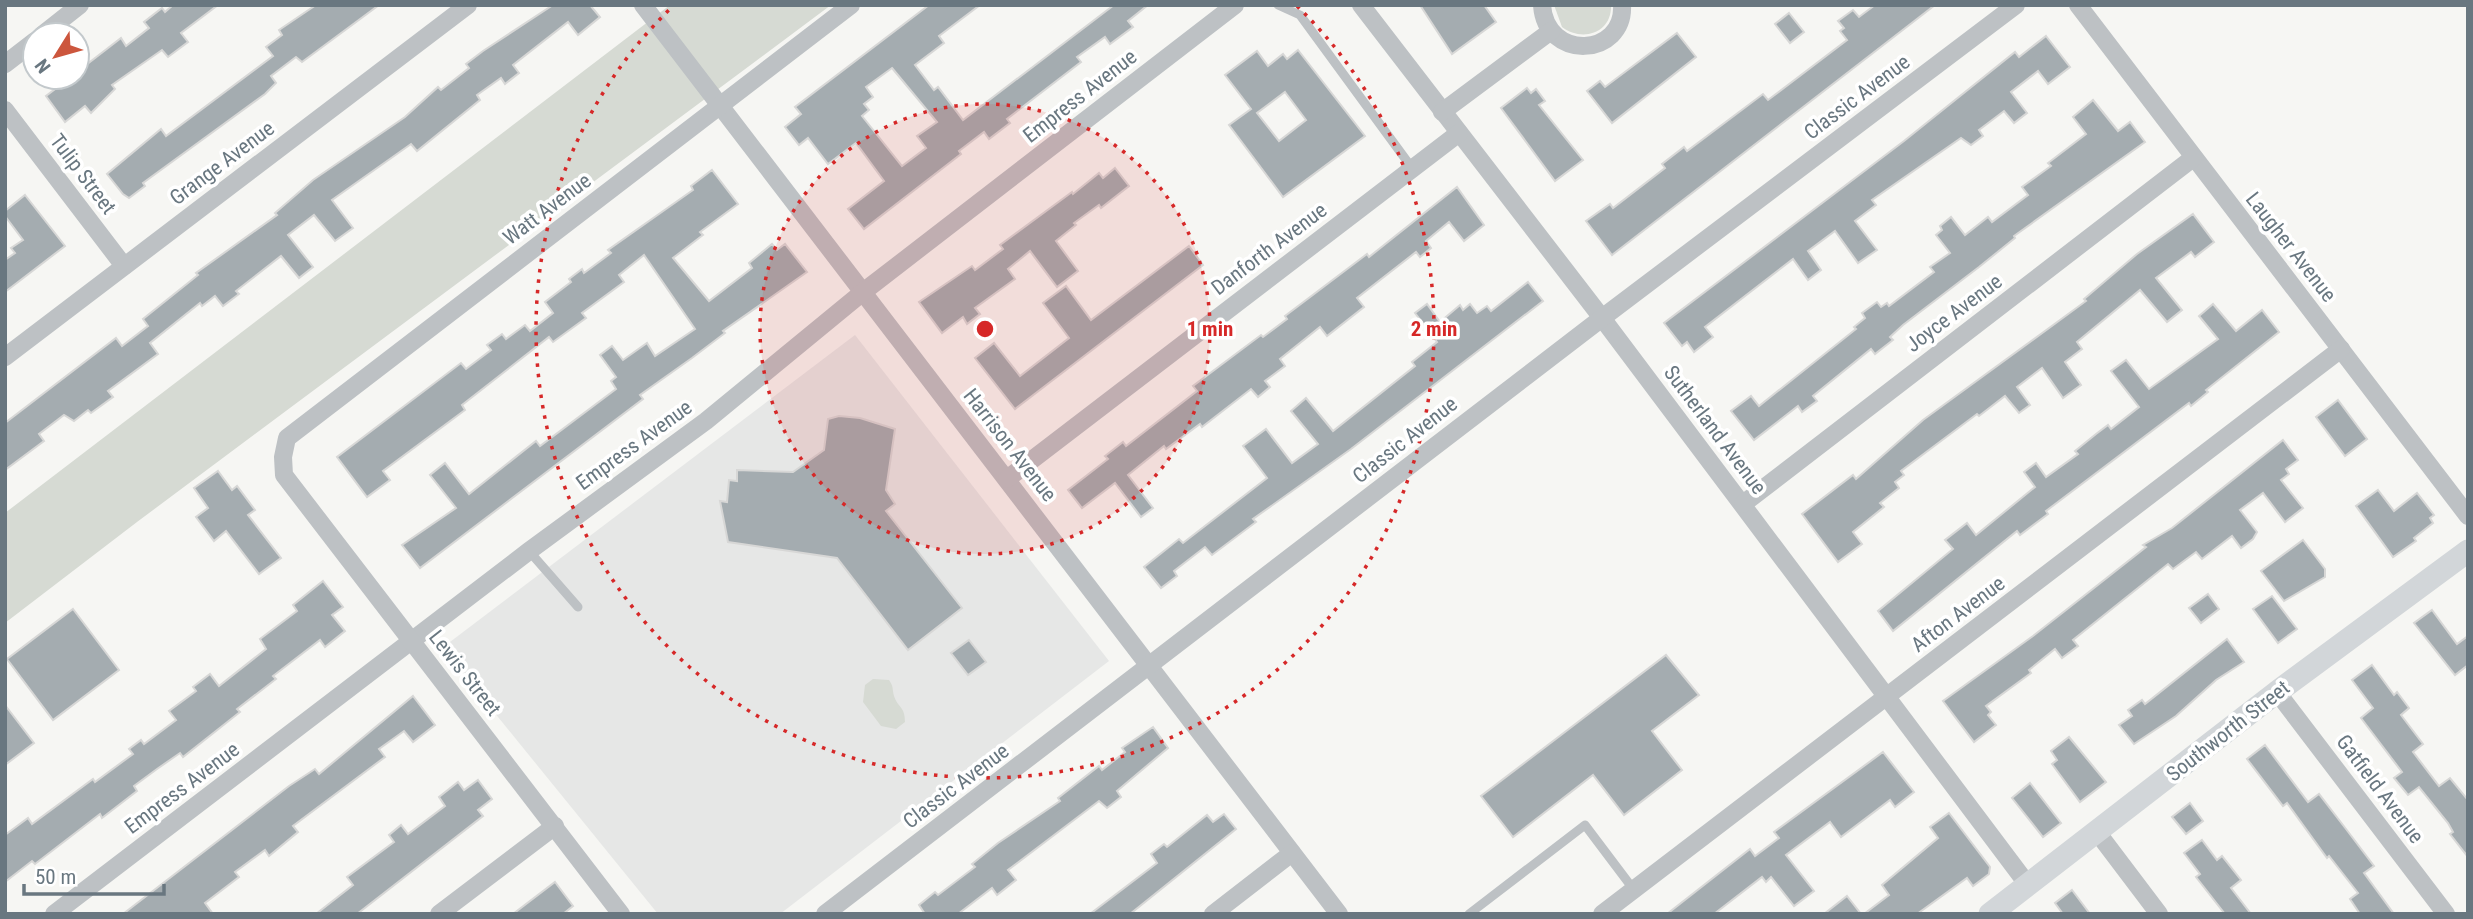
<svg xmlns="http://www.w3.org/2000/svg" width="2473" height="919" viewBox="0 0 2473 919" font-family="'Roboto Condensed',sans-serif">
  <style>
    .built { fill: #e6e7e6 }
    .green { fill: #d6dad3 }
    .building { fill: #a4acb0; stroke: #d7d7d6; stroke-width: 2; fill-rule: evenodd }
    .lines { fill: none; stroke-linecap: round; stroke-linejoin: round }
    .lane { stroke: #bdc1c4; stroke-width: 9 }
    .street { stroke: #bdc1c4; stroke-width: 18 }
    .secondary { stroke: #d2d6d9; stroke-width: 23 }
    .ring { fill: none; stroke: #d62828; stroke-width: 3.5; stroke-dasharray: 3.5 7 }
    .labels { text-anchor: middle; stroke-width: 7; stroke-linejoin: round; paint-order: stroke }
    .street-label { font-size: 21px; fill: #697780; stroke: #fff }
    .centre { fill: #d62828; stroke: #fff; stroke-width: 3.5 }
    .ring-label { font-size: 21px; text-anchor: middle; font-weight: bold; fill: #d62828; stroke: #fff; stroke-width: 7; stroke-linejoin: round; paint-order: stroke }
  </style>
  <rect width="100%" height="100%" fill="#f6f6f3"/>
  <!-- built -->
  <path class="built" d="M855,335L1109,661L780,914H658L442,648Z"/>
  <!-- green -->
  <g class="green">
    <path d="M670,5H831L137,522L5,623V513Z"/>
    <path d="M1554,5H1611C1612,34 1581,42 1562,27Z"/>
    <path d="M873,679L889,680C894,687 892,689 894,696C898,708 905,706 905,722L896,729L881,726L863,702L865,685Z"/>
  </g>
  <!-- building -->
  <g class="building">
    <path d="M173,5H218L181,33L188,42L168,57L162,50L112,85L115,89L91,113L85,106L65,122L46,96L71,77H77V72L121,38L126,46L149,28L144,22L162,8L165,12Z"/>
    <path d="M316,5H379L302,62L296,57L271,76L276,83L265,94L143,183L145,186L129,198L123,194L107,174L161,129L166,136L273,56L266,47L282,35L279,30Z"/>
    <path d="M553,5H590L600,17L578,35L568,22L513,65L519,73L505,84L501,78L477,95L480,100L417,151L411,144L332,200L353,228L335,241L314,215L288,235L313,267L299,278L281,256L236,291L239,294L223,306L215,296L202,306L200,303L150,343L158,354L108,391L113,397L91,413L88,410L74,421L64,415L39,434L44,441L5,470V423L116,338L122,346L148,326L143,319L198,275L196,273L277,215L275,213L313,180L405,117L438,87L441,90L469,68L466,64L483,51Z"/>
    <path d="M929,5H980L939,36L944,43L915,65L934,90L938,87L963,120L1114,5H1148L1128,21L1133,27L1110,44L1105,37L1077,57L1081,62L1007,119L1010,123L989,139L984,132L959,151L961,154L864,229L848,209L884,181L856,143L828,164L808,138L799,145L785,127L801,114L795,107ZM892,68L937,122L917,136L926,148L902,166L862,116L869,110L864,104L873,97L866,87Z"/>
    <path d="M1420,5H1484L1496,22L1452,54Z"/>
    <path d="M1875,5H1935L1612,255L1586,221L1610,204L1613,208L1665,168L1662,164L1684,147L1687,151L1763,94L1768,100L1847,40L1840,31L1844,28L1838,21L1853,10L1859,17Z"/>
    <path d="M1789,13L1804,32L1790,43L1775,24Z"/>
    <path d="M1677,33L1696,57L1612,123L1587,91L1600,81L1605,87Z"/>
    <path d="M2046,36L2070,67L2048,84L2038,71L2011,92L2027,113L2014,123L2004,111L1979,130L1983,136L1971,145L1961,138L1872,200L1876,205L1855,221L1877,250L1858,263L1835,231L1808,251L1821,270L1808,280L1793,259L1705,327L1713,337L1694,352L1687,342L1682,346L1664,323L1904,141L2015,52L2019,57Z"/>
    <path d="M1298,50L1365,136L1283,197L1229,125L1251,109L1225,75L1257,51L1268,66L1283,54L1287,59ZM1285,92L1306,120L1279,141L1257,113Z"/>
    <path d="M1527,88L1531,93L1536,89L1545,101L1539,105L1583,160L1555,181L1501,108Z"/>
    <path d="M2093,100L2118,131L2130,122L2145,142L2014,236L2015,238L1979,267L1903,325L1890,337L1893,340L1875,354L1871,349L1813,396L1817,401L1802,412L1798,406L1754,440L1731,411L1751,396L1759,406L1856,329L1854,327L1865,318L1862,313L1877,302L1881,307L1887,303L1889,306L1934,272L1930,267L1950,253L1936,235L1942,230L1940,226L1951,217L1965,235L1988,217L1992,222L2028,195L2022,187L2051,166L2048,163L2086,134L2073,117Z"/>
    <path d="M1115,168L1129,186L1101,208L1099,205L1074,223L1076,225L1056,241L1078,271L1057,287L1030,251L1008,269L1015,279L975,308L980,314L967,324L963,317L942,333L919,302L972,266L975,270L1003,249L1000,245L1072,192L1073,194L1099,173L1103,178Z"/>
    <path d="M712,170L738,204L700,232L703,235L673,258L709,301L752,268L749,263L772,244L777,250L785,244L807,272L723,331L725,333L692,358L640,395L643,399L420,568L402,545L456,508L430,475L445,463L469,494L536,441L540,446L616,389L611,381L616,377L600,355L612,346L623,360L647,343L655,356L695,329L644,255L619,275L624,282L582,313L586,318L553,342L549,337L462,405L465,410L383,471L390,480L367,497L337,457L461,363L466,369L491,350L487,345L502,334L506,339L525,325L530,331L553,313L545,302L571,282L569,279L582,269L584,273L611,253L608,250L693,190L691,186Z"/>
    <path d="M1457,187L1484,225L1464,241L1449,222L1426,241L1431,248L1420,257L1416,252L1357,298L1364,307L1327,336L1320,327L1280,359L1285,366L1265,381L1270,387L1258,397L1251,389L1202,427L1200,424L1166,449L1164,446L1128,475L1153,508L1141,517L1115,483L1082,508L1068,490L1108,459L1105,456L1123,442L1126,446L1197,391L1193,386L1261,335L1263,337L1287,319L1285,316L1367,254L1369,257Z"/>
    <path d="M25,195L65,246L5,292V260L15,253L11,248L23,240L5,216V211Z"/>
    <path d="M2193,214L2214,242L2195,257L2191,252L2156,278L2182,310L2167,322L2140,290L2077,342L2082,349L2065,362L2081,385L2063,398L2042,368L2017,387L2030,405L2019,413L2005,396L1979,416L1977,414L1901,471L1904,475L1895,482L1899,488L1880,503L1884,507L1853,532L1862,544L1838,562L1802,514L1853,475L1856,479L1923,420L2086,301L2084,299L2137,254Z"/>
    <path d="M1189,246L1203,265L1015,409L975,358L994,343L1020,376L1069,338L1043,303L1066,286L1091,320Z"/>
    <path d="M1528,282L1543,301L1351,449L1253,519L1256,522L1212,555L1205,547L1174,571L1177,576L1161,588L1144,567L1179,539L1183,543L1267,478L1243,446L1266,429L1292,463L1318,444L1291,411L1306,398L1333,431L1415,366L1412,362L1437,342L1415,313L1427,304L1440,322L1460,305L1463,310L1470,304L1477,313L1487,306L1491,311Z"/>
    <path d="M2213,304L2236,331L2262,310L2279,332L2206,390L2208,392L2191,406L2189,403L2046,511L2048,514L2020,535L2017,531L1893,631L1878,611L1953,549L1945,540L1967,523L1976,535L2035,487L2024,472L2036,463L2046,477L2078,454L2075,451L2096,434L2108,425L2111,429L2139,407L2111,371L2126,360L2149,389L2218,339L2199,316Z"/>
    <path d="M2338,400L2367,439L2345,456L2316,417Z"/>
    <path d="M839,416L860,418L895,429L886,490L895,504L886,511L962,608L908,650L837,558L728,542L720,501L727,502L729,480L737,481V470L793,472L824,450L828,419Z"/>
    <path d="M2283,440L2298,460L2286,469L2289,474L2281,480L2303,508L2285,522L2263,493L2240,510L2257,532L2253,539L2241,548L2232,536L2202,559L2196,552L2173,569L2168,564L2073,640L2078,646L2062,658L2055,649L2029,670L2031,673L1986,706L1991,712L1988,715L1996,725L1974,742L1943,701L2033,636L2146,547L2143,545L2172,528Z"/>
    <path d="M218,471L232,490L237,486L255,510L248,515L281,558L259,574L226,531L214,541L196,517L208,508L194,488Z"/>
    <path d="M2378,490L2394,511L2417,493L2434,515L2430,518L2433,523L2414,538L2416,541L2393,557L2356,506Z"/>
    <path d="M2303,540L2325,569V577L2284,601L2261,571Z"/>
    <path d="M323,581L343,607L332,615L345,631L325,647L320,640L273,676L276,679L237,709L240,712L183,757L180,753L157,769L134,786L137,791L102,818L100,814L35,864L32,861L5,882V835L28,818L32,824L93,779L95,782L133,754L129,749L141,740L144,744L176,720L169,711L196,691L193,687L210,674L219,686L266,649L260,639L297,611L293,605Z"/>
    <path d="M2208,594L2219,609L2201,623L2189,608Z"/>
    <path d="M2272,596L2297,629L2278,643L2253,609Z"/>
    <path d="M73,609L119,670L53,720L7,659Z"/>
    <path d="M2432,610L2457,644L2468,636V665L2455,675L2414,623Z"/>
    <path d="M2227,639L2244,662L2216,680L2176,716L2134,744L2119,725L2132,716L2128,710L2142,700L2145,704Z"/>
    <path d="M969,640L986,662L968,675L951,653Z"/>
    <path d="M1666,655L1699,695L1652,731L1682,770L1624,815L1593,775L1513,837L1481,796Z"/>
    <path d="M2372,665L2394,695L2397,692L2409,708L2401,715L2423,744L2413,752L2439,786L2450,778L2468,800V857L2450,834L2453,832L2448,823L2419,787L2408,795L2394,778L2402,772L2361,718L2373,708L2352,680Z"/>
    <path d="M413,696L435,725L413,742L404,731L379,749L385,757L293,826L298,832L269,856L265,850L235,872L239,877L205,903L213,914H123L289,786L315,769L319,774Z"/>
    <path d="M5,705L34,743L5,765Z"/>
    <path d="M1153,727L1168,748L1117,791L1121,797L1107,808L1099,801L1008,870L1016,880L997,895L992,888L958,914H925L919,905L935,892L938,895L975,867L972,864L998,843L1060,801L1058,798L1099,766L1102,770L1125,752L1122,748Z"/>
    <path d="M2069,737L2106,782L2080,802L2052,764L2057,760L2051,751Z"/>
    <path d="M2265,745L2308,802L2319,794L2346,829L2374,866L2364,873L2394,914H2360L2350,899L2358,893L2329,856L2327,858L2287,803L2283,806L2247,759Z"/>
    <path d="M1883,752L1914,792L1895,807L1890,800L1841,837L1830,822L1786,855L1814,891L1794,906L1771,877L1766,882L1762,877L1714,914H1667L1750,849L1755,856L1779,838L1774,832Z"/>
    <path d="M478,780L492,799L478,810L483,816L357,914H316L353,885L347,877L394,842L389,835L401,825L408,834L445,806L439,797L458,782L464,790Z"/>
    <path d="M2030,783L2061,823L2043,837L2012,798Z"/>
    <path d="M2190,803L2203,821L2186,834L2172,817Z"/>
    <path d="M1949,813L1990,867L1989,874L1973,886L1967,878L1917,914H1864L1889,895L1882,885L1938,838L1930,827Z"/>
    <path d="M1224,814L1236,829L1130,914H1090L1157,863L1151,854L1164,844L1167,847L1207,815L1213,822Z"/>
    <path d="M2202,840L2217,860L2222,856L2241,880L2231,888L2251,914H2225L2196,877L2200,874L2184,853Z"/>
    <path d="M555,882L573,906L563,914H513Z"/>
    <path d="M2072,890L2090,914H2063L2055,903Z"/>
    <path d="M1847,896L1861,914H1824Z"/>
  </g>
  <g class="lines">
    <!-- lane -->
    <g class="lane">
      <path d="M1278,5L1300,15L1412,168"/>
      <path d="M529,551L578,607"/>
      <path d="M1469,914L1585,825L1634,890"/>
    </g>
    <!-- street -->
    <g class="street">
      <path d="M643,5L1339,914"/>
      <path d="M1361,5L1602,318L2028,885"/>
      <path d="M1542,5C1546,62 1625,57 1622,5"/>
      <path d="M2078,5L2468,516"/>
      <path d="M42,35L80,5"/>
      <path d="M5,64L35,41"/>
      <path d="M5,110L124,266"/>
      <path d="M1442,112L1551,31"/>
      <path d="M5,357L468,5"/>
      <path d="M1007,479L1459,133"/>
      <path d="M1743,504L2193,158"/>
      <path d="M2277,692L2446,914"/>
      <path d="M2097,832L2159,914"/>
      <path d="M54,914L529,551L706,421L863,292L1235,5"/>
      <path d="M439,914L555,826"/>
      <path d="M621,914L284,475L283,457L287,438L851,5"/>
      <path d="M825,914L1602,318L2016,5"/>
      <path d="M1213,914L1292,853"/>
      <path d="M1602,914L2341,349"/>
    </g>
    <!-- secondary -->
    <path class="secondary" d="M1990,914L2277,692L2468,551"/>
  </g>
  <!-- distance rings -->
  <circle cx="985" cy="329" r="225" fill="#d62828" fill-opacity=".12"/>
  <g class="ring">
    <circle cx="985" cy="329" r="225"/>
    <path d="M1297 6A449 449 0 1 1 673 6"/>
  </g>
  <g class="labels">
    <!-- street labels -->
    <g class="street-label">
      <text transform="translate(1080 96) rotate(-38)" y="7">Empress Avenue</text>
      <text transform="translate(1857 97) rotate(-37)" y="7">Classic Avenue</text>
      <text transform="translate(222 163) rotate(-37)" y="7">Grange Avenue</text>
      <text transform="translate(83 174) rotate(53)" y="7">Tulip Street</text>
      <text transform="translate(547 209) rotate(-37)" y="7">Watt Avenue</text>
      <text transform="translate(2291 247) rotate(52)" y="7">Laugher Avenue</text>
      <text transform="translate(1269 249) rotate(-37)" y="7">Danforth Avenue</text>
      <text transform="translate(1954 313) rotate(-37)" y="7">Joyce Avenue</text>
      <text transform="translate(1715 430) rotate(53)" y="7">Sutherland Avenue</text>
      <text transform="translate(1405 440) rotate(-38)" y="7">Classic Avenue</text>
      <text transform="translate(634 445) rotate(-36)" y="7">Empress Avenue</text>
      <text transform="translate(1010 445) rotate(52)" y="7">Harrison Avenue</text>
      <text transform="translate(1958 614) rotate(-37)" y="7">Afton Avenue</text>
      <text transform="translate(465 673) rotate(52)" y="7">Lewis Street</text>
      <text transform="translate(2228 731) rotate(-38)" y="7">Southworth Street</text>
      <text transform="translate(956 786) rotate(-37)" y="7">Classic Avenue</text>
      <text transform="translate(182 788) rotate(-37)" y="7">Empress Avenue</text>
      <text transform="translate(2380 789) rotate(53)" y="7">Gatfield Avenue</text>
    </g>
  </g>
  <circle cx="985" cy="329" r="10" class="centre"/>
  <g class="ring-label">
    <text x="1210" y="336">1 min</text>
    <text x="1434" y="336">2 min</text>
  </g>
  <!-- border -->
  <rect width="2473" height="919" fill="none" stroke="#697780" stroke-width="14"/>
  <!-- north arrow -->
  <g transform="translate(56 56) rotate(233)"><circle r="33" fill="#ffffff" stroke="#c3c9cc" stroke-width="2"/>
  <path d="M0-5L12 26L0 18L-12 26Z" fill="#cc563d"/>
  <text y="-10" font-size="19" font-weight="bold" text-anchor="middle" fill="#697780">N</text>
  </g>
  <!-- scale -->
  <path d="M24 884v10h140v-10" fill="none" stroke="#697780" stroke-width="3.5"/>
  <text x="35" y="884" font-size="21" fill="#697780" stroke="#ffffff" stroke-width="5" paint-order="stroke">50 m</text>
</svg>
